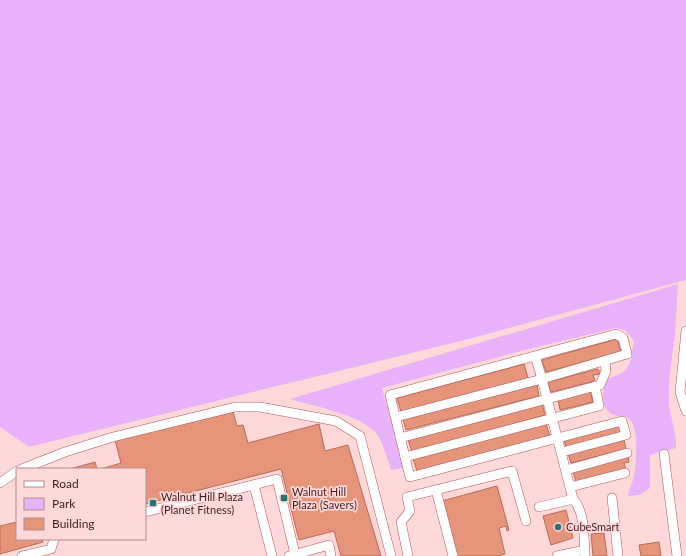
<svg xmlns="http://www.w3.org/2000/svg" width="686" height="556" viewBox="0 0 686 556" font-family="Lato,sans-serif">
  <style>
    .green { fill: #eab2fb }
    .building { fill: #e6947a; stroke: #ba6c54 }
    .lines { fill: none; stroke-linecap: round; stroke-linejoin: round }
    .minor-casing { stroke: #ab5a5d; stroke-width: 10 }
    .minor { stroke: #fff; stroke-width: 9 }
    .poi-dot { fill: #297376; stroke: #ffd9d9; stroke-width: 1.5 }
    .labels { text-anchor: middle; stroke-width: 3.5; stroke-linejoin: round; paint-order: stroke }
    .poi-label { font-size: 11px; fill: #3e1c1e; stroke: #ffd9d9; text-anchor: start }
  </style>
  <rect width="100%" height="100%" fill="#ffd9d9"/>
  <!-- green -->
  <g class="green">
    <path d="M0,0H686V280L461,341L29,447L0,427Z"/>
    <path d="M678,284L675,333L669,381V406L676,438V448L650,455V488L639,495L628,496C628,489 633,483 634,476C636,463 639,432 631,421C627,415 620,417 614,415C599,409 601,389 609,378C632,372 630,362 634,341L625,330L616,328L533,348L382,388L404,468L391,470C388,461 382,440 376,433C361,415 313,406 290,399Z"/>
  </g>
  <!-- building -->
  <g class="building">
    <path d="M617,339L621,352L546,372L542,360Z"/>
    <path d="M524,364L528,378L401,412L397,398Z"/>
    <path d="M598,369L600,374L593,375L595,381L551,392L548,382Z"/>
    <path d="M537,385L539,396L406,430L403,419Z"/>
    <path d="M590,391L593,402L560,410L558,399Z"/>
    <path d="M542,403L545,415L412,452L408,440Z"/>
    <path d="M233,412L237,426L243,425L248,443L319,424L325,451L348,445L381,556H341L334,531L299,540L281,469L145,504V469H101L121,463L115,440Z"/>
    <path d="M546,424L550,436L417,471L413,459Z"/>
    <path d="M620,425L622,433L566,448L564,439Z"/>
    <path d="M624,440L626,449L571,463L568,454Z"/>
    <path d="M628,456L629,462L624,463L626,470L576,483L573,471Z"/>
    <path d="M95,462L97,469H70Z"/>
    <path d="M497,486L509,530L507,531L506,526L499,528L505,554L498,556H457L442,501Z"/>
    <path d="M566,510L573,538L551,545L543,516Z"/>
    <path d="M17,522V539H42L43,542L0,554V526Z"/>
    <path d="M604,533L607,556H593L591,534Z"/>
    <path d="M659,542L661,556H641L639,545Z"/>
  </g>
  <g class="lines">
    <!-- minor casing -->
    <g class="minor-casing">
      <g id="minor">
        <path d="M686,331L680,392L686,411"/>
        <path d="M535,356L542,379L627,354L623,338L616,334L390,395L405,457L599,406L595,386"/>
        <path d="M396,417L542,379L573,499"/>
        <path d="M400,438L600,385L606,371L605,361"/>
        <path d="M664,454L677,556"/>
        <path d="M405,457L410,477L622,421L626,435L562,452"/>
        <path d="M22,469L65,452L113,437L235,407H260L336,421L360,436L391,556"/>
        <path d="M566,470L627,453"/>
        <path d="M0,483L17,471"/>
        <path d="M254,485L272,556"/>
        <path d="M570,487L625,473"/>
        <path d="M436,490L453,556"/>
        <path d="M612,498L618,556"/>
        <path d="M539,507L573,499C585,511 584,539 585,556"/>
        <path d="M145,512L277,479L295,554"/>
        <path d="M22,556L51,549L54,539"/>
        <path d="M289,556L329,545L331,556"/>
        <path d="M408,556L401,522L410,511L407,497L512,471L526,521"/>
        <path d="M557,556L585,550"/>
      </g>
    </g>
    <!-- minor -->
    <use href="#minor" class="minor"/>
  </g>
  <!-- markers -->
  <g class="poi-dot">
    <rect x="280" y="494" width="8" height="8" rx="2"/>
    <rect x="149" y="499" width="8" height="8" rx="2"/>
    <circle cx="558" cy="527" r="4"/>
  </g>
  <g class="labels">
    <!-- poi labels -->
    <g class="poi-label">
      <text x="292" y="496">Walnut Hill<tspan x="292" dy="13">Plaza (Savers)</tspan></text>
      <text x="161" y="501">Walnut Hill Plaza<tspan x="161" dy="13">(Planet Fitness)</tspan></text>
      <text x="566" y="531">CubeSmart</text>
    </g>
  </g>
  <!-- legend -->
  <rect x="16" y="468" width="130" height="72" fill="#ffd9d9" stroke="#b28d8e"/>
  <rect x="24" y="481" width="20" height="6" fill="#ffffff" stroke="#b28d8e"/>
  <text x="52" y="488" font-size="12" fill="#3e1c1e">Road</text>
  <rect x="24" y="498" width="20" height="12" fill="#eab2fb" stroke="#b28d8e"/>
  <text x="52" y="508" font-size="12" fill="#3e1c1e">Park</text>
  <rect x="24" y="518" width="20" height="12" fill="#e6947a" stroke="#b28d8e"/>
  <text x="52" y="528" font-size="12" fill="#3e1c1e">Building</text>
</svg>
